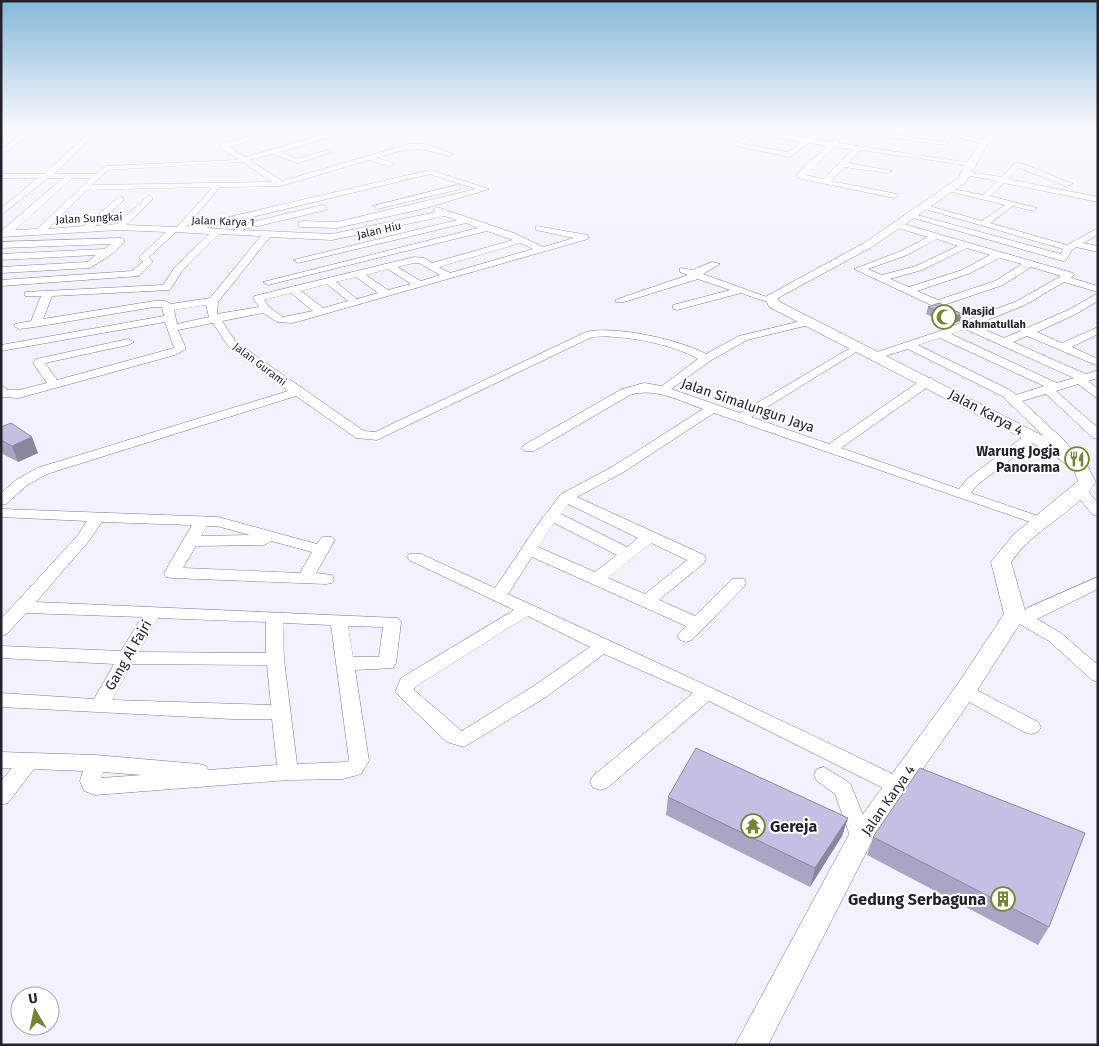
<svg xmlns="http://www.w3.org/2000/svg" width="1099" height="1046" viewBox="0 0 1099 1046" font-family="'Fira Sans',sans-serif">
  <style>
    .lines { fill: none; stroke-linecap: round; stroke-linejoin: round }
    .minor-casing { stroke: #7d7a95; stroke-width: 1 }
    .major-casing { stroke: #7d7a95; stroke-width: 1 }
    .minor { fill: #fff; fill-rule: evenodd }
    .major { fill: #fff; fill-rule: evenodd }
    .wall { fill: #a9a5c4 }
    .shaded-wall { fill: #8986a0 }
    .building { fill: #c4c0e4; stroke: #8986a0 }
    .labels { text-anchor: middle; stroke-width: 4; stroke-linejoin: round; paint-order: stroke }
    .far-street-label { font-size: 11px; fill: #22212c; stroke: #fff }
    .far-poi-label { font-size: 11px; font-weight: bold; fill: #22212c; stroke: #fff; text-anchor: start }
    .street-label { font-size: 14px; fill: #22212c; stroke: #fff }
    .poi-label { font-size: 14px; font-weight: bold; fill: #22212c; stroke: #fff; text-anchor: end }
    .near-poi-label { font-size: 16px; font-weight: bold; fill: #22212c; stroke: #fff; text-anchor: start }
  </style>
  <rect width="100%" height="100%" fill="#f3f1fd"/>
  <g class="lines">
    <!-- minor casing -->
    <g class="minor-casing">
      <g id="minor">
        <path d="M26,130H33L1,156V150Z"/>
        <path d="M92,130H99L54,174H96L106,166L236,160L238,159L220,148V144L273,130H293L320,136L343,130H353L280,152L298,159L328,150L332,152L298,163L272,154L250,160L282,181L409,144H426L453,154L449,156C414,146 411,147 377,158L393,163L394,165L390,167L369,160L281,186L220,187L186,227L430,170L489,189L426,208L337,228L301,227L297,224L301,221L337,222L476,189L430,174L207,228L235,230V226L323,205L326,206V210L241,230L332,234L436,212L433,210L437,207L514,233L543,247L574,238L536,230V226L588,235V239L293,323L277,322L263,313L222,321L236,342L364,431L375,432L586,332C614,325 681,340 706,354L739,336L809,319L814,322L813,324L747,340L710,361L671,389L740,413L857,344L863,347L861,349L751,417L829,444L924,378H932L934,381L932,384L841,448L959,489L967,479L1028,433H1038L1040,436L1038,439L977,485L971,493L1044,518L1046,521L1039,525L714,413L622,473L577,497L704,555L706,559L704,563L659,600L695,616L732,579H744L746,583L744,587L692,640L686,642L680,640L677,636L686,626L532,557L508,594C641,655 774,716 905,780L908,786L905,792L898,794L891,792L709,701L607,788L600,790L593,788L590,782L593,776L693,693L604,654L546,697L464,747L447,742L395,692L401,678L514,610L409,560L407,557L409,554H421L495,588L536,527L561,494L612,467L703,409C679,401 656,387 630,395L534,451H524L522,448L524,445L622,389L644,383L662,386L698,359C673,344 621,334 592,337L377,440L356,438L296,396L47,474L26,486L6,504L1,505V493L16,480L37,468L288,391L228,346L213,323L178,330L186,349L175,355L19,398L1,397V385L8,390H19L47,383L33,363L36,359L128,339L134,342L128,345L45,363L57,380L174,348L165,322L1,351V345L164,316L162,307H154L35,327L19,329L14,326L15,324L31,321L41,296H25V292L163,285L175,267L209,234L176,232L149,257L153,262L139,276L1,286V280L132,271L143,262L139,257L141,255L166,232L119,230L1,237V231L63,178H48L1,215V208L38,178H1V174H44ZM282,131L312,138L245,157L229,147ZM243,162L272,182L92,185L108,170ZM72,178H91L37,229L15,230ZM209,187L211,189L177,227L126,225L152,200L153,198L149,195L117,224L95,226L123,201L124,199L120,196L84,226L48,229L87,190ZM445,216L457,220L293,260L298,263L466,223L478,228L263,282L268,285L487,231L513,240L432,263L424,258L414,257L254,296L253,298L259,307L217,314L218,302L270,237L332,240ZM219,234L261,236L210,298L171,304L165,301H154L43,319L52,296L170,290L182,271ZM521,243L533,249L450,273L439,267ZM414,263H419L440,275L421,281L397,267ZM388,269L411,284L388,290L366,275ZM356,277L378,293L357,299L336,282ZM327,284L348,301L323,308L301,291ZM291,293L313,311L283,317L269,307L264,300ZM206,305L209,317L177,324L174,310ZM568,504L638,538L627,547L561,514ZM554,523L617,555L595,572L538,547ZM651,543L687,560L645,594L608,578ZM528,616L590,647L532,687L462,731L414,690L415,687Z"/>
        <path d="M138,130H168L175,132L171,134L141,132Z"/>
        <path d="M818,130H825L814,139L831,142L836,139L840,141L838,143L977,164L973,166L860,150L848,163L892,171L888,173L844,167L831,181L897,194L898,196L894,198L797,178V174L827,146L809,143L789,157L732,145L757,131L807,138ZM758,135L802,142L788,152L743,144ZM834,147L853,149L823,179L806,175Z"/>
        <path d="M845,130H862L950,143L946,145L848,132Z"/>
        <path d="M929,130H940L988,142L984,144Z"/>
        <path d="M1015,163H1021L1073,184L1066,186L1019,168L1008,179L1098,197V202L1004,183L990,196L1037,208L1033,211L1013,206L990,223L1067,245L1098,228V235L1083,243L1098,246V252L1076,247L1072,250L1066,260L1063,261L906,216L910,213L1061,254L1063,249L918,207L922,204L982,221L1005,205L944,190L948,188L983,195L997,181L965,175V171L1001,177Z"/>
        <path d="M457,185L461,187L460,189L377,209L373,206Z"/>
        <path d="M897,222L1073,273L1074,275L1071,278L1098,286V292L1064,282L1025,305L975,325L1004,338L1068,310L1098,293V301L1076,314L1037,332L1062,343L1098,327V334L1072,347L1098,359V366L1027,336L1013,342L1086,374L1098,370V378L1088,381L1098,389V399L1078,384L1056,391L1098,428V439L1093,438L1046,394L1022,401L1065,441L1080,460L1078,463H1068L1055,447L1002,396L908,349L879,358H871V354L937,332L1017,301L1061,276L1031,267L1003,285L941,306H933L854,269L901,251L928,237L894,227L893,225ZM937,239L958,246L916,266L882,275L868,269L907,255ZM967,248L990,255L962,270L909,287L890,279L922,270ZM1000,258L1022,264L995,281L938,300L917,291L968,274ZM965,329L1074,378L1057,383L951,334ZM940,338L1044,386L1016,395L1010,390L918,345Z"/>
        <path d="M121,238L124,239V243L112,254L90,268L1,273V267L87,262L96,255L1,260V254L104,249L111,244L1,248V242Z"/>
        <path d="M712,262L720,264L703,274L775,300L770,303L741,293L677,310L673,309V305L730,290L698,279L624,302H616L615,300L688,275L680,272V268L692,270Z"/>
        <path d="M1080,487L1085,488L1098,503V516L1093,515L1073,491Z"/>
        <path d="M1,509L218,517L317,544L322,537H332L335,540L316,573L332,575L334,579L332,583L326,584L172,578L166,577L164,573L192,525L102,522L88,542L36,602L398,618L401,622L396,663L393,668L355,670L369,761L361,774L343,779L288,780L95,795L84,791L80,781L83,771L34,769L8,803L1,805V781L12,768H1V752L95,755L199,764L206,766L208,770L277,765L272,719H232L1,707V693L94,699L114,664L1,658V646L121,651L142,617L26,613L7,634L1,636V619L77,536L87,521L1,517ZM207,526H217L250,535L201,536ZM271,541L312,552L300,573L183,568L196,546L264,545ZM158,618L266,622V653L139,652ZM283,623L331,625L349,760L347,762L297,764L284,659ZM348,626L383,627L379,657H353ZM132,664L267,665L271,705L112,700ZM103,772L142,775L101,778Z"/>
        <path d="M1098,577V589L1037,619L1061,633L1098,665V682L1092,680L1049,641L1009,618L1007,614L1009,610L1015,608L1024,612L1027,608Z"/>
        <path d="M965,684L1038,722L1041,727L1038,732L1031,734L1024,732L958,696L956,691L958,686Z"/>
        <path d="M824,767L850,783L872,837L869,844L861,846L853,844L835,794L817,781L814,775L817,769Z"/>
      </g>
    </g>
    <!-- major casing -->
    <g class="major-casing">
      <path id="major" d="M996,130H1005L988,143L966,182L872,247L778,298L780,302L1063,446L1086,463L1096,482C1074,514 1033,529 1011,562L1026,614L973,697L870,845L768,1045H735L852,829L957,685L1004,614L991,562L1013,535L1078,481L1074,470L1051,453L769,307L765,297L864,243L958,178L981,140Z"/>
    </g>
    <!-- minor -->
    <use href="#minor" class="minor"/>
    <!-- major -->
    <use href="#major" class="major"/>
  </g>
  <!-- wall -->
  <g class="wall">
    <path d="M928,307L960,321L949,325L926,314Z"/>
    <path d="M1,427L38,453L18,462L1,453Z"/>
    <path d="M668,797L848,818L842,836L810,887L666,815Z"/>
    <path d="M873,837L1049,927L1038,945L867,855Z"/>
  </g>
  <!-- shaded-wall -->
  <g class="shaded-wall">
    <path d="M962,314L960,321L949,325L951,317Z"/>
    <path d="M32,437L38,453L18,462L12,446Z"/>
    <path d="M848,818L842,836L810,887L815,868Z"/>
  </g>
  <!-- building -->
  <g class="building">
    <path d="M939,303L962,314L951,317L928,307Z"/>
    <path d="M11,423L32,437L12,446L1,440V427Z"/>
    <path d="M696,748L848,818L815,868L668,797Z"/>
    <path d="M920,768L1085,833L1049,927L873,837Z"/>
  </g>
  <!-- sky -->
  <linearGradient id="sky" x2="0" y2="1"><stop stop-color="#84b8d9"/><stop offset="0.47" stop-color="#faf9fe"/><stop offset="1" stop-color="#faf9fe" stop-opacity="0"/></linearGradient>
  <rect width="1099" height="276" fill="url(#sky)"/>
  <!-- icons -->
  <defs>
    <g id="mosque-ring" transform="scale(1.25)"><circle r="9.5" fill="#fff" stroke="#748432" stroke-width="1.5"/><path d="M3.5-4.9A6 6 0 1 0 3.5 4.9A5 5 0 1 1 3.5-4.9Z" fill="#748432"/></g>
    <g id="restaurant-ring" transform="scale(1.25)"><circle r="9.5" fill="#fff" stroke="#748432" stroke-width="1.5"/><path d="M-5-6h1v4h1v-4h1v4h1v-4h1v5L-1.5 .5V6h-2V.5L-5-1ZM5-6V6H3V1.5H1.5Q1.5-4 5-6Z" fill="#748432"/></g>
    <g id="temple-ring" transform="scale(1.25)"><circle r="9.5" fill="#fff" stroke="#748432" stroke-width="1.5"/><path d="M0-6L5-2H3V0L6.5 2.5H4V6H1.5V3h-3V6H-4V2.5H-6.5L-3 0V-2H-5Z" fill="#748432"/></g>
    <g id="building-ring" transform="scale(1.25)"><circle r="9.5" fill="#fff" stroke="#748432" stroke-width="1.5"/><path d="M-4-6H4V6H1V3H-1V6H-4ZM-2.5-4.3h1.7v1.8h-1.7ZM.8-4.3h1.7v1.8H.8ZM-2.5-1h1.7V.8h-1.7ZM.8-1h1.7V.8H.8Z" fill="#748432"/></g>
  </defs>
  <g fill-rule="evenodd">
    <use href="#mosque-ring" x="944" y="317"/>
    <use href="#restaurant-ring" x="1077" y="459"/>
    <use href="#temple-ring" x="753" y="826"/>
    <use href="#building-ring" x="1003" y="899"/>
  </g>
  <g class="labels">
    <!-- far-street labels -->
    <g class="far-street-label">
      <text transform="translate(89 218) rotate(-3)" y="4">Jalan Sungkai</text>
      <text transform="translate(223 221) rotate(2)" y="4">Jalan Karya 1</text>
      <text transform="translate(379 230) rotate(-13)" y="4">Jalan Hiu</text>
      <text transform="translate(260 364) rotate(37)" y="4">Jalan Gurami</text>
    </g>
    <!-- far-poi labels -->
    <g class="far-poi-label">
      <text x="962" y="315">Masjid<tspan x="962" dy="13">Rahmatullah</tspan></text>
    </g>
    <!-- street labels -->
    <g class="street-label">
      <text transform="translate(748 405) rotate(19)" y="5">Jalan Simalungun Jaya</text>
      <text transform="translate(986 412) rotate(28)" y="5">Jalan Karya 4</text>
      <text transform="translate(128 655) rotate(-60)" y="5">Gang Al Fajri</text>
      <text transform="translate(888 800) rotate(-55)" y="5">Jalan Karya 4</text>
    </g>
    <!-- poi labels -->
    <g class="poi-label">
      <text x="1060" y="456">Warung Jogja<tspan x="1060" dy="16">Panorama</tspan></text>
    </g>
    <!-- near-poi labels -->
    <g class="near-poi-label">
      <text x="770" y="832">Gereja</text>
      <text x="986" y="905" text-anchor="end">Gedung Serbaguna</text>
    </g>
  </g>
  <!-- border -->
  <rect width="1099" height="1046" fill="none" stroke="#22212c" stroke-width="5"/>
  <!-- north arrow -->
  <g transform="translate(35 1011) rotate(351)"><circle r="24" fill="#ffffff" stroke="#a7a6ab"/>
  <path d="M0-4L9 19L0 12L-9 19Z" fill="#748432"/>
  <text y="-8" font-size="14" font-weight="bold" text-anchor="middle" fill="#22212c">U</text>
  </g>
</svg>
